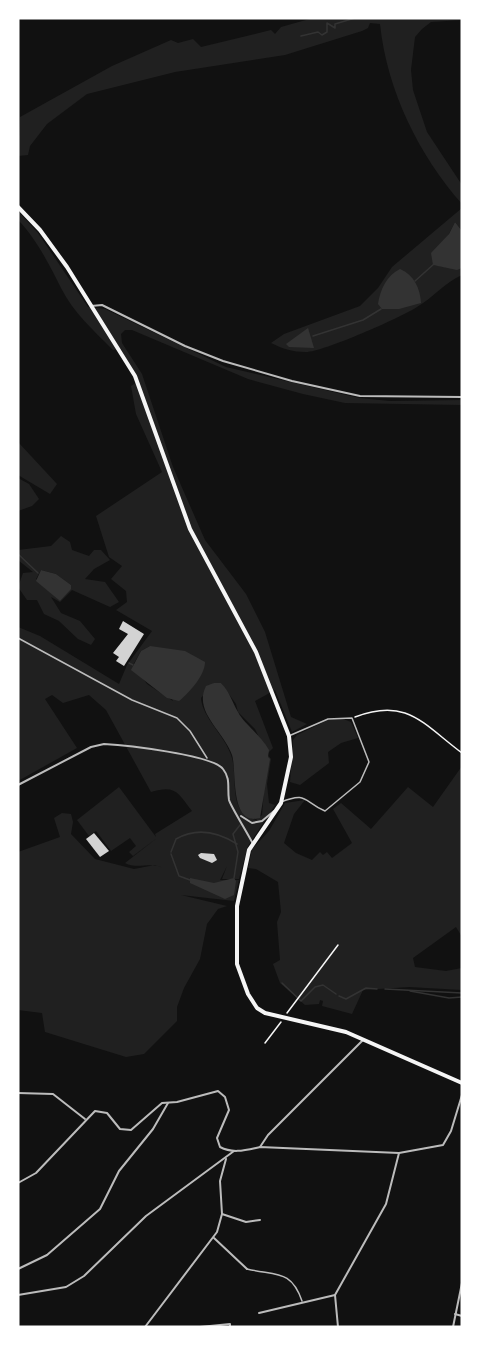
<svg xmlns="http://www.w3.org/2000/svg" width="480" height="1345" viewBox="0 0 480 1345" font-family="'IBM Plex Sans',sans-serif">
  <style>
    .green { fill: #202020; fill-rule: evenodd }
    .water { fill: #333 }
    .lines { fill: none; stroke-linecap: round; stroke-linejoin: round }
    .stream { stroke: #333; stroke-width: 1.5 }
    .building { fill: #d3d3d3 }
    .path { stroke: #f5f5f5; stroke-width: 1.5 }
    .service { stroke: #bcbcbc; stroke-width: 1.5 }
    .minor { stroke: #bcbcbc; stroke-width: 2 }
    .secondary { stroke: #f5f5f5; stroke-width: 4 }
  </style>
  <rect width="100%" height="100%" fill="#111"/>
  <!-- green -->
  <g class="green">
    <path d="M313,18H462V20L431,22L422,29L415,37L411,70L413,90L427,132L462,185V204C419,155 387,91 380,24L370,23L368,28L362,31L285,55L175,72L87,94L47,124L30,146L28,155L18,156L20,117L112,66L171,40L178,43L193,39L201,47L271,30L275,34L281,27Z"/>
    <path d="M462,208V231L455,222L433,265L457,269L462,268V275C444,283 434,297 417,307C402,317 323,352 306,352C293,352 283,349 271,343L284,334L360,306L378,288L392,267Z"/>
    <path d="M18,211L38,233L88,307L105,309L226,367L359,398L390,401L462,400V405L345,403L303,394L248,379L132,330H125L121,334L122,343L142,374L173,467L205,540L246,594L265,632L291,717L307,724L292,732L275,690L255,701L273,748L267,754L271,759L267,784L269,803L275,805L248,846L239,879H222L227,866L220,880H239L234,901L181,895L227,906L218,909L207,924L200,959L184,988L177,1007V1021L144,1054L126,1057L45,1032L42,1013L18,1010V852L60,837L54,818L62,813L71,814L73,822L71,834L95,859L134,869L155,865L163,868C151,861 138,870 125,863L157,838L133,856L129,852L136,846L130,838L111,851L96,831L89,836L77,820L119,787L156,837L155,834L192,811C177,792 176,785 151,792L106,710L89,695L63,703L52,695L45,699L77,748L18,781V627L40,636L119,684L127,665L152,631L116,610L127,602L126,591L111,579L122,566L109,557L96,516L162,472L136,414L131,386L139,381L121,349L113,350C94,331 73,312 61,288C50,266 36,238 18,220ZM150,646L173,701L147,684L133,665L141,651ZM214,683H221L236,704L238,712L255,729L267,754L262,815L256,820C226,813 239,775 231,755C225,736 202,717 201,698Z"/>
    <path d="M18,442L57,484L50,494L18,475Z"/>
    <path d="M18,478L29,484L39,499L32,506L18,511Z"/>
    <path d="M61,536L70,542L72,550L89,556L94,550H101L110,560L94,569L85,579L105,582L119,602L110,607L72,590L60,602L51,597L61,613L80,621L95,639L91,645L78,639L59,621L44,614L37,600H27L18,587L23,573L33,572L18,560V550L51,546ZM41,570L56,574L71,585L60,601L36,579Z"/>
    <path d="M341,718L351,722L358,738L341,743L328,752L329,763L300,785L290,782L293,740L297,735L328,720Z"/>
    <path d="M462,766V937L456,927L413,958L415,967L446,971L462,968V990L409,987L363,990L352,1014L322,1006L323,1001L320,1000L319,1004L305,1005L280,983L273,964L280,960L277,922L281,912L278,882L256,869L248,868L252,849L269,831L285,803L305,800L294,814L284,843L296,853L312,860L320,852L323,855L327,852L332,858L352,843L333,809L341,803L371,829L408,787L433,807Z"/>
  </g>
  <!-- water -->
  <g class="water">
    <path d="M455,222L462,231V268L457,270L433,265L431,253L449,234Z"/>
    <path d="M400,269C414,275 420,288 421,303L399,309H382L378,304C380,290 387,275 400,269Z"/>
    <path d="M308,328L314,348L289,347L286,344Z"/>
    <path d="M41,570L56,574L71,585V589L60,601L36,581Z"/>
    <path d="M150,646L185,651L205,662C205,675 189,693 179,701L167,698L131,670L141,651Z"/>
    <path d="M214,683H221C230,692 232,702 238,712C244,724 260,734 269,750L268,757L270,759L260,818C229,827 237,770 232,755C224,731 193,712 206,686Z"/>
    <path d="M190,878L214,883L234,878L236,881L234,895L225,899L190,883Z"/>
  </g>
  <g class="lines">
    <!-- stream -->
    <g class="stream">
      <path d="M301,36L318,32L322,35L327,32V23L335,28V24L355,18"/>
      <path d="M415,281L434,264"/>
      <path d="M313,336L363,320L381,309"/>
      <path d="M18,554L38,573"/>
      <path d="M129,663L133,665"/>
      <path d="M171,852L176,839C197,827 218,832 237,844"/>
      <path d="M171,854L179,876L190,880"/>
      <path d="M234,878L238,852L233,834L240,825"/>
      <path d="M282,983L301,1001L315,987L323,985L336,994"/>
      <path d="M385,989L462,993"/>
      <path d="M410,991L449,998L462,997"/>
      <path d="M339,996L346,999L366,988L377,989"/>
    </g>
  </g>
  <!-- building -->
  <g class="building">
    <path d="M123,621L144,634L124,666L116,661L119,657L113,653L128,634L119,629Z"/>
    <path d="M94,833L109,851L100,857L86,839Z"/>
    <path d="M201,853L214,854L217,860L212,863L200,858L198,855Z"/>
  </g>
  <g class="lines">
    <!-- path -->
    <g class="path">
      <path d="M355,717C407,697 423,724 462,753"/>
      <path d="M287,1013L338,945"/>
      <path d="M265,1043L281,1022"/>
    </g>
    <!-- service -->
    <g class="service">
      <path d="M18,638L132,700L177,718L190,731L207,758"/>
      <path d="M281,802C308,791 303,802 325,811L360,782L369,762L352,718L328,719L291,735"/>
      <path d="M247,1269C276,1276 291,1269 302,1301"/>
    </g>
    <!-- minor -->
    <g class="minor">
      <path d="M91,306L102,305L185,346L223,361L292,381L360,396L462,397"/>
      <path d="M18,785L91,747L104,744C125,745 213,755 223,769C231,779 227,788 229,800C230,805 248,834 253,844"/>
      <path d="M241,816L252,823L262,821L274,811"/>
      <path d="M18,1093L53,1094L85,1119"/>
      <path d="M260,1147L268,1135L363,1040"/>
      <path d="M18,1183L36,1173L95,1111L107,1113L120,1129L131,1130L162,1103L177,1102L218,1091L225,1097L229,1110L217,1138L220,1147C233,1154 246,1150 260,1147L399,1153L443,1145L451,1131L462,1095"/>
      <path d="M222,1214L246,1222L260,1220"/>
      <path d="M214,1238L247,1269"/>
      <path d="M18,1269L47,1255L100,1209L119,1171L153,1129L168,1103"/>
      <path d="M18,1295L66,1287L84,1276L146,1216L234,1151"/>
      <path d="M259,1313L335,1295"/>
      <path d="M455,1314L462,1316"/>
      <path d="M145,1327L217,1232L222,1214L220,1181L226,1159"/>
      <path d="M200,1327L230,1324V1327"/>
      <path d="M338,1327L335,1295L386,1204L399,1153"/>
      <path d="M453,1327L462,1283"/>
    </g>
    <!-- secondary -->
    <path class="secondary" d="M18,207L40,230L67,267L135,376L190,529L256,652L289,736L291,757L281,803L249,850L237,906V964L248,994L257,1008L265,1013L346,1032L462,1083"/>
  </g>
  <!-- border -->
  <rect width="480" height="1345" fill="none" stroke="#ffffff" stroke-width="39"/>
</svg>
